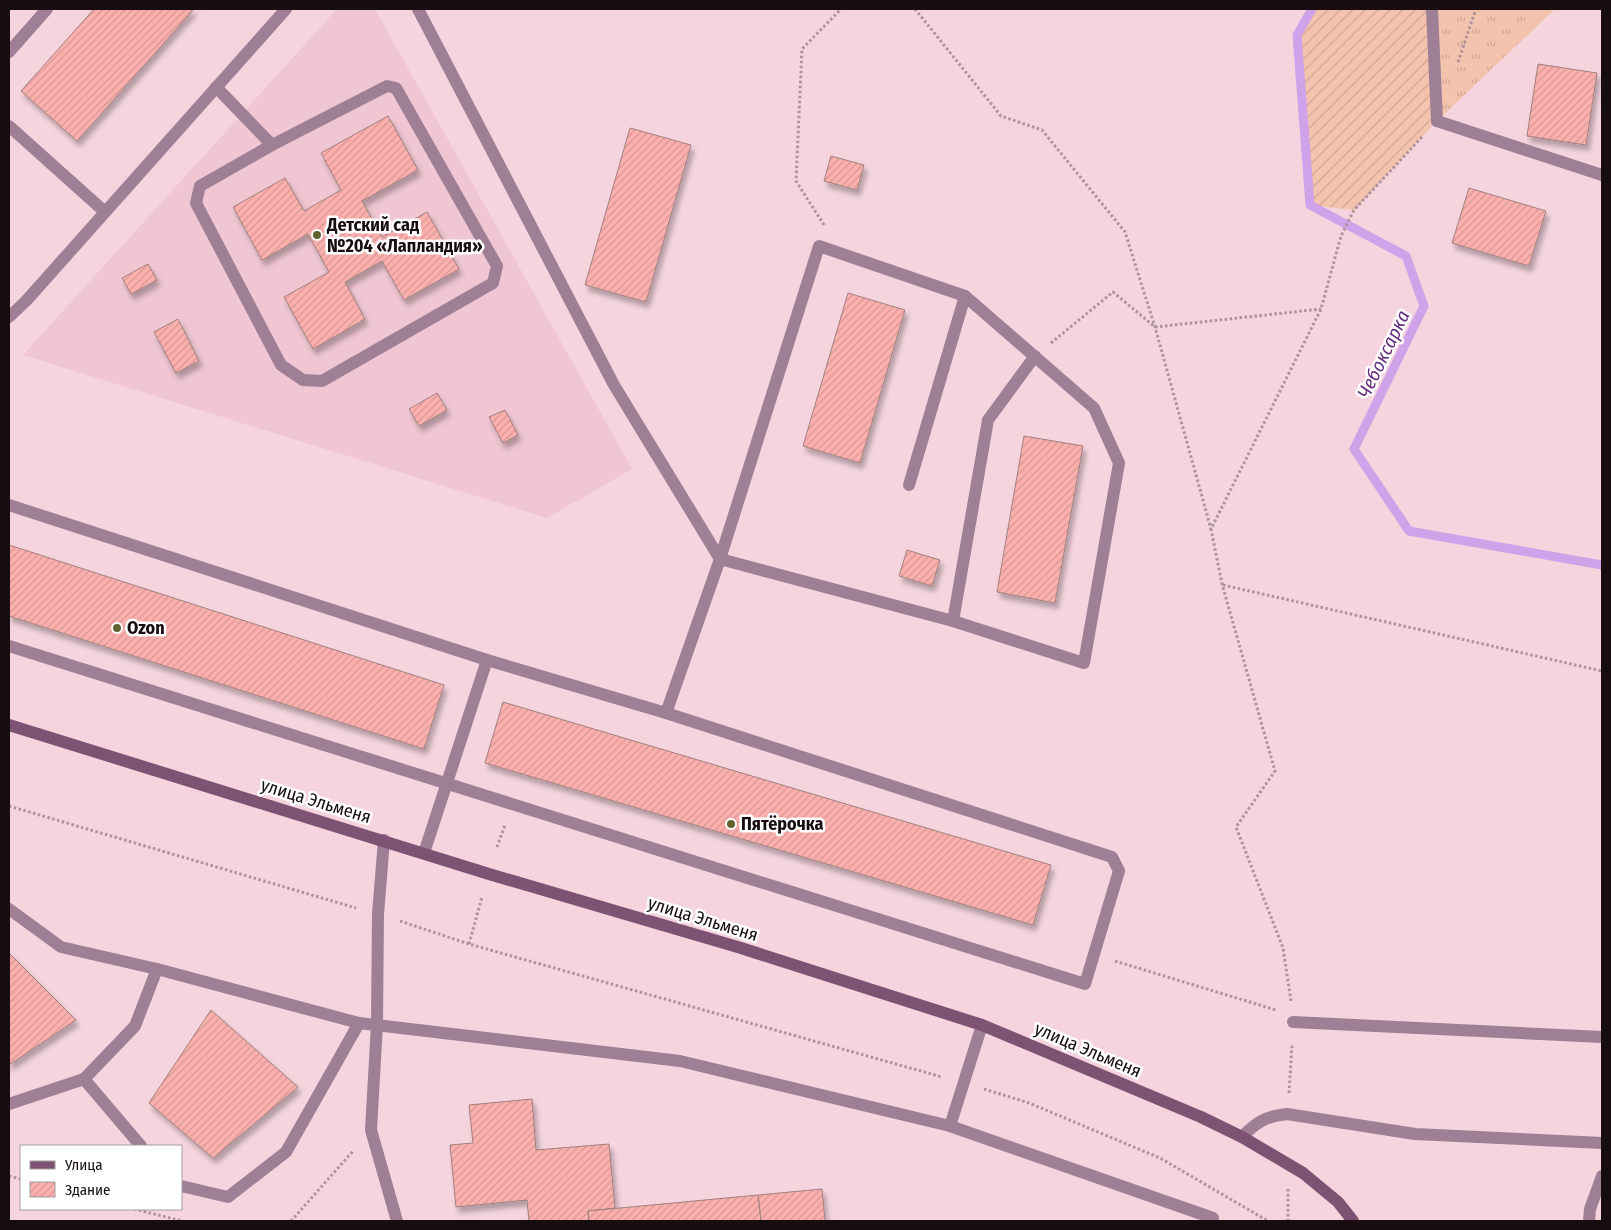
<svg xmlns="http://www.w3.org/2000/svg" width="1611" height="1230" viewBox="0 0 1611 1230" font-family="'Fira Sans Condensed',sans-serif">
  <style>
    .built { fill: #efc6d2 }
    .grass { fill: url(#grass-tufts) }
    .garden { fill: url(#garden-furrows) }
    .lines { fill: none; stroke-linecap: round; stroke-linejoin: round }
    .stream { stroke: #d0a2e9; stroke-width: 9 }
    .building { fill: url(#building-hatch); stroke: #9f807e; filter: url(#shadow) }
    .path { stroke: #ac929a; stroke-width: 3; stroke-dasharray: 2.5 2.5; stroke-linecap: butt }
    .lane { stroke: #9e7f96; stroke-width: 12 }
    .street { stroke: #9e7f96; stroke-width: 12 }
    .secondary { stroke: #7e5273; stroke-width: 12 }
    .poi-dot { fill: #616230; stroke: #fff; stroke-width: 2 }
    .labels { text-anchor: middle; stroke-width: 5; stroke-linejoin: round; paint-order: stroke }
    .poi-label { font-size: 18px; font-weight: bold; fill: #170c10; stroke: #fff; text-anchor: start }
    .street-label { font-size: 18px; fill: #170c10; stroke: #fff }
    .water-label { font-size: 19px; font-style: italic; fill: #642c7f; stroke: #fff }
  </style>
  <defs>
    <pattern id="grass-tufts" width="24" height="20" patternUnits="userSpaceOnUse" patternTransform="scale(1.25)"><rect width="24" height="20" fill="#f4c3ae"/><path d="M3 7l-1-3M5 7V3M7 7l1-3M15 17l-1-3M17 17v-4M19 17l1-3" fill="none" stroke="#d0a695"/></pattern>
    <pattern id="garden-furrows" width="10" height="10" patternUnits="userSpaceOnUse" patternTransform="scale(1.25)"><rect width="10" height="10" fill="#f4c3ae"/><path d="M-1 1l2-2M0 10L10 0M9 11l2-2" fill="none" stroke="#d0a695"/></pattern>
    <pattern id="building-hatch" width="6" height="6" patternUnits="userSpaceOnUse" patternTransform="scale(1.25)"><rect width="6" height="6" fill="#fbb0ae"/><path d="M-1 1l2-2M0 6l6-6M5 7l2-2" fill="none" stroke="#d69695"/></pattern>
    <filter id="shadow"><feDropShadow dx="3" dy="5.5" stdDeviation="2.5" flood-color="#0004"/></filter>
  </defs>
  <rect width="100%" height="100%" fill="#f5d4de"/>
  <!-- built -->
  <path class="built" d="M337,9H375L632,469L547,518L23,355Z"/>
  <!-- grass -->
  <path class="grass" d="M1432,9H1555L1437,121Z"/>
  <!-- garden -->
  <path class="garden" d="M1312,9H1432L1437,121L1354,210L1310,205L1297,35Z"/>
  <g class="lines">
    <!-- stream -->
    <path class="stream" d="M1312,9L1297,35L1310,205L1406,256L1424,306L1354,449L1409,531L1602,565"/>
  </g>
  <!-- building -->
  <g class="building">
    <path d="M94,9H194L77,141L21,91Z"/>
    <path d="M1538,64L1597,73L1586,145L1527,136Z"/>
    <path d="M388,116L418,170L362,201L382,237L427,212L459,269L404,300L382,261L345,282L365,319L313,349L284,297L329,272L308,234L262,260L233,207L285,178L304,211L341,190L321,153Z"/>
    <path d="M630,128L691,145L646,302L585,285Z"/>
    <path d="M831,156L864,165L857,190L824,181Z"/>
    <path d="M1469,188L1546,211L1529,266L1452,243Z"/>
    <path d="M148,264L157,280L131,294L122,278Z"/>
    <path d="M848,293L905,310L860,463L803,446Z"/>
    <path d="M178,319L199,361L176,373L154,332Z"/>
    <path d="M437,393L447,410L419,426L409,409Z"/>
    <path d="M505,410L518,435L503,443L489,417Z"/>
    <path d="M1024,436L1083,446L1055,603L997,592Z"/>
    <path d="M9,545L444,685L424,749L9,616Z"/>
    <path d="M907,550L940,560L932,586L899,576Z"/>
    <path d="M503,702L1051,865L1033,925L485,763Z"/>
    <path d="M9,953L76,1020L9,1065Z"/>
    <path d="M211,1010L298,1087L213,1158L149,1103Z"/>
    <path d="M532,1099L536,1150L609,1144L615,1208L588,1211L589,1221H529L527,1200L456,1207L450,1145L473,1143L469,1105Z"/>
    <path d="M822,1189L825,1221H761L758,1195Z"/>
    <path d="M758,1195L761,1221H589L588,1211Z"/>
  </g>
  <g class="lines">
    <!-- path -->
    <g class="path">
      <path d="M915,9L1001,116L1042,130L1125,232L1155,327L1211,529"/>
      <path d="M1458,62L1476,9"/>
      <path d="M824,225L796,181L802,49L841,9"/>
      <path d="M1051,343L1113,292L1155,327L1321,309"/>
      <path d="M1223,585L1602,671"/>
      <path d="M9,806L356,908"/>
      <path d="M497,847L505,825"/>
      <path d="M400,921L469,944L942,1077"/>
      <path d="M469,944L482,897"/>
      <path d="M1115,961L1276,1010"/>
      <path d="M1291,1001L1283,948L1236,827L1275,771L1222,584L1211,529L1321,309L1341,236L1354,210L1423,136"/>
      <path d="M984,1089L1029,1103L1160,1158L1268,1221"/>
      <path d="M1289,1093L1292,1045"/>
      <path d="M9,1176L21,1179"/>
      <path d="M1288,1189V1221"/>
      <path d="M134,1209L182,1221"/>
      <path d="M291,1221L354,1150"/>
    </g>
    <!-- lane -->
    <g class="lane">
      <path d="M418,9L614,385L720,559L953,621L988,420L1035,356"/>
      <path d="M1432,9L1437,121"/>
      <path d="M9,52L47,9"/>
      <path d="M387,86L396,88L497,266L493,283L322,381L303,380L281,365L196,203L200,186L272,145Z"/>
      <path d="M216,87L272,145"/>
      <path d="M9,126L105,212"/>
      <path d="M9,317L26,301L286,9"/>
      <path d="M909,485L965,296"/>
      <path d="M9,505L487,660"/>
      <path d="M9,646L1085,984L1119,871L1112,857L666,713"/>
      <path d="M384,840L378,914L377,1024L371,1130L397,1221"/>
      <path d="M424,853L487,660L666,713L720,559L819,246L965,296L1094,408L1119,463L1084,663L953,621"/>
      <path d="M9,909L61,947L157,969L359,1023L680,1061L950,1126L1213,1218"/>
      <path d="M1293,1022L1602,1037"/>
      <path d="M84,1079L141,1146"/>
      <path d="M9,1104L84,1079L135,1026L157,969"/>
      <path d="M950,1126L982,1025"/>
      <path d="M1242,1137C1256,1122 1267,1116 1287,1114L1415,1134L1602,1143"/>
      <path d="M181,1186L228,1197L286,1152L359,1023"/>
      <path d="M1589,1221L1590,1209L1602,1176"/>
    </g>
    <!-- street -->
    <path class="street" d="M1437,121L1602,175"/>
    <!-- secondary -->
    <path class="secondary" d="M9,725L489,874L741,948L982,1025L1201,1117L1242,1137L1303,1173L1338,1202L1353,1221"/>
  </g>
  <!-- markers -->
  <g class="poi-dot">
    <circle cx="317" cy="235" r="5"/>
    <circle cx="117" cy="628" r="5"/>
    <circle cx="731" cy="824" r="5"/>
  </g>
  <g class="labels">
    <!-- poi labels -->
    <g class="poi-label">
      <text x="327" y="231">Детский сад<tspan x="327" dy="21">№204 «Лапландия»</tspan></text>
      <text x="127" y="634">Ozon</text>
      <text x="741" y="830">Пятёрочка</text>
    </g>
    <!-- street labels -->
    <g class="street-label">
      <text transform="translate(316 801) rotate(17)" y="6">улица Эльменя</text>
      <text transform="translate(703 919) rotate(17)" y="6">улица Эльменя</text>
      <text transform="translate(1088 1050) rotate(23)" y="6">улица Эльменя</text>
    </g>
    <!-- water labels -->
    <g class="water-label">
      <text transform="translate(1383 354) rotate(-64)" y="7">Чебоксарка</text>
    </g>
  </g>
  <!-- border -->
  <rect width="1611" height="1230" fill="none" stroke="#170c10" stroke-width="20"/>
  <!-- legend -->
  <rect x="20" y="1145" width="162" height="65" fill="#ffffff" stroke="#a29e9f"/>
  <rect x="30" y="1161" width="25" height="8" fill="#7e5273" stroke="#a29e9f"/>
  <text x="65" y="1170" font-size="15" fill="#170c10">Улица</text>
  <rect x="30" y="1182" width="25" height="15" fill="url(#building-hatch)" stroke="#a29e9f"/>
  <text x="65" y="1195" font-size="15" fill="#170c10">Здание</text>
</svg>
